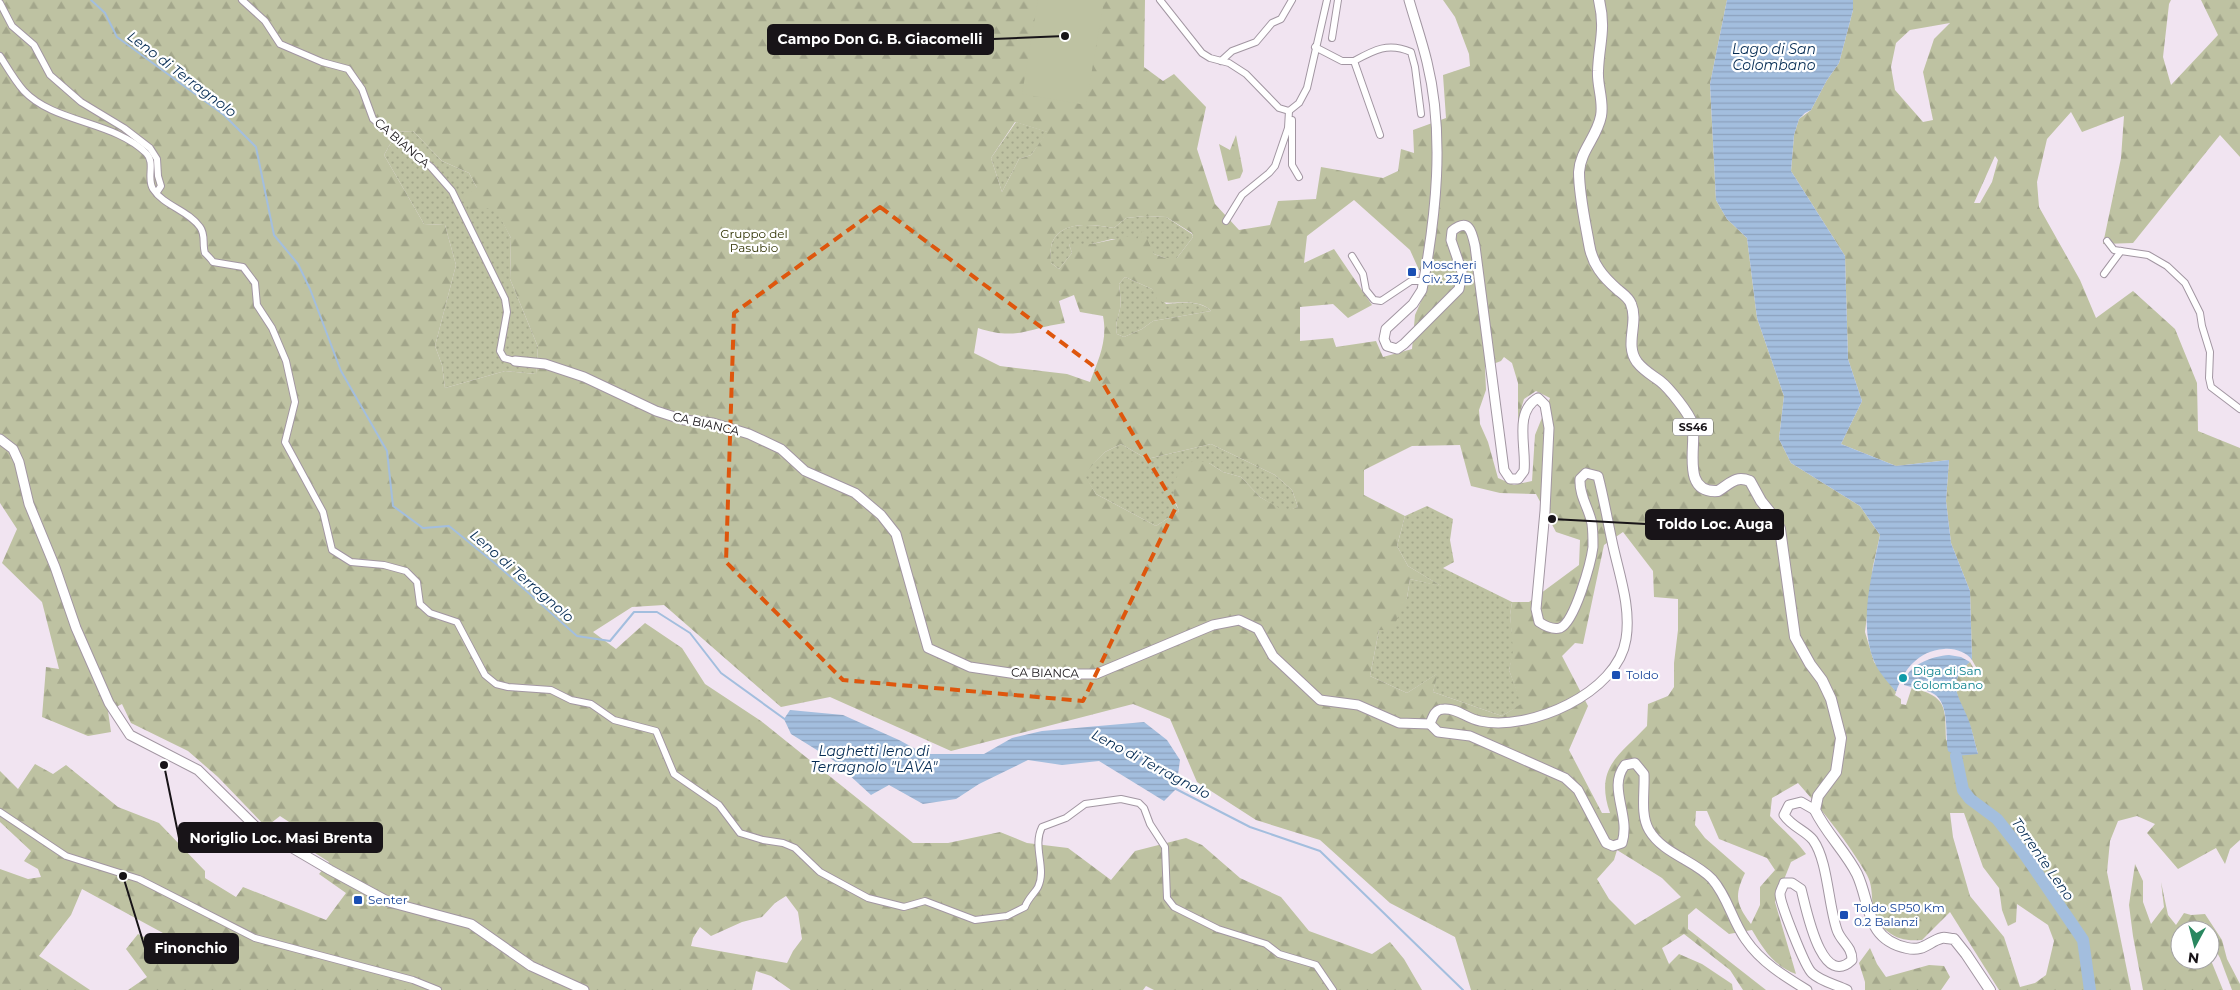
<svg xmlns="http://www.w3.org/2000/svg" width="2240" height="990" viewBox="0 0 2240 990" font-family="Montserrat,sans-serif">
  <style>
    .grass { fill: url(#grass-dots) }
    .forest { fill: url(#forest-firs); fill-rule: evenodd }
    .pitch { fill: #bec2a2 }
    .water { fill: url(#water-rules) }
    .lines { fill: none; stroke-linecap: round; stroke-linejoin: round }
    .stream { stroke: #a3bede; stroke-width: 2 }
    .river { stroke: #a3bede; stroke-width: 12 }
    .street-casing { stroke: #a296a2; stroke-width: 8 }
    .secondary-casing { stroke: #a296a2; stroke-width: 11 }
    .primary-casing { stroke: #a296a2; stroke-width: 12 }
    .street { stroke: #fff; stroke-width: 6 }
    .secondary { stroke: #fff; stroke-width: 9 }
    .primary { stroke: #fff; stroke-width: 10 }
    .marked { fill: none; stroke: #de560d; stroke-width: 4; stroke-dasharray: 10 6; stroke-linejoin: round }
    .transit-dot { fill: #1a4fb4; stroke: #fff; stroke-width: 2 }
    .culture-dot { fill: #0f9aa8; stroke: #fff; stroke-width: 2 }
    .labels { text-anchor: middle; stroke-width: 4.5; stroke-linejoin: round; paint-order: stroke }
    .shield { fill: #fff; stroke: #5d5a5d; stroke-width: 1 }
    .shield-label { font-size: 11px; font-weight: bold; fill: #181418 }
    .street-label { font-size: 12px; fill: #181418; stroke: #fff }
    .park-label { font-size: 12px; fill: #303302; stroke: #fff }
    .transit-label { font-size: 12px; fill: #164399; stroke: #fff; text-anchor: start }
    .culture-label { font-size: 12px; fill: #0d838f; stroke: #fff; text-anchor: start }
    .water-label { font-size: 14px; font-style: italic; fill: #042b53; stroke: #fff }
    .leader { fill: none; stroke: #181418; stroke-width: 2 }
    .callout-dot { fill: #181418; stroke: #fff; stroke-width: 2 }
    .callout { fill: #181418; stroke: #181418; stroke-width: 2 }
    .callout-label { font-size: 14px; text-anchor: middle; font-weight: bold; fill: #fff }
  </style>
  <defs>
    <pattern id="grass-dots" width="8" height="8" patternUnits="userSpaceOnUse" patternTransform="scale(1.25)"><rect width="8" height="8" fill="#bec2a2"/><path d="M2 2h.1M6 6h.1" fill="none" stroke="#a3a68b" stroke-width="1.8" stroke-linecap="round"/></pattern>
    <pattern id="forest-firs" width="22" height="20" patternUnits="userSpaceOnUse" patternTransform="scale(1.25)"><rect width="22" height="20" fill="#bec2a2"/><path d="M5 1l3.5 6h-7zM16 11l3.5 6h-7z" fill="#a3a68b"/></pattern>
    <pattern id="water-rules" width="6" height="5" patternUnits="userSpaceOnUse" patternTransform="scale(1.25)"><rect width="6" height="5" fill="#a3bede"/><path d="M0 2.5h6" fill="none" stroke="#8ca2be"/></pattern>
  </defs>
  <rect width="100%" height="100%" fill="#f1e4f1"/>
  <!-- grass -->
  <g class="grass">
    <path d="M1016,122L1048,132L1031,155L1019,159L1002,192L991,158Z"/>
    <path d="M413,131L442,161L469,173L477,188L496,208L511,238L510,279L538,347L536,374L505,371L445,388L442,365L435,346L456,265L445,225L424,224L384,155L397,132Z"/>
    <path d="M1145,216L1166,217L1192,234L1193,237L1177,258H1165L1154,254L1137,239H1112L1092,244H1069L1072,253L1059,269L1051,263C1051,257 1050,248 1052,243C1062,219 1094,225 1114,228L1126,218Z"/>
    <path d="M1125,277L1152,289L1166,304C1180,303 1200,300 1211,311L1153,321L1142,329L1124,337L1117,334C1115,325 1117,322 1119,313C1122,304 1120,294 1119,284Z"/>
    <path d="M1121,444L1147,459L1211,444L1275,475L1292,490L1298,507L1284,512L1260,497L1241,477L1223,472L1209,463L1175,503L1179,511L1156,526L1096,494L1083,474L1105,452Z"/>
    <path d="M1427,506L1453,519L1450,540L1454,562L1443,568L1512,602L1510,615L1514,651L1509,670L1522,704L1502,716L1433,692L1437,674L1407,693L1370,676L1379,630L1407,598L1410,579L1441,586L1408,566L1397,546L1405,516Z"/>
  </g>
  <!-- forest -->
  <g class="forest">
    <path d="M0,0H1145L1144,67L1163,81L1174,74L1206,107L1197,149L1215,204L1239,230L1270,225L1278,201L1316,199L1321,167L1383,178L1398,171L1401,149L1414,153L1413,130L1446,118L1443,75L1470,66L1469,54L1455,17L1443,0H1727L1710,84L1716,200L1727,219L1747,238L1757,318L1784,396L1779,439L1791,463L1860,506L1880,535L1873,566L1865,632L1874,662L1896,692L1895,695L1901,699V704L1906,705L1912,687C1947,698 1945,705 1946,740L1967,754H1978C1975,744 1973,733 1969,723C1960,698 1944,684 1970,662L1974,669L1976,667L1972,660L1970,591L1951,543L1946,501L1949,460L1896,466L1841,444L1862,401L1848,359L1845,256L1791,171L1794,135L1799,119L1811,110L1827,80L1839,63L1853,10V0H2171L2169,4L2163,57L2171,85L2218,35L2201,0H2240V157L2220,135L2133,243L2103,244L2121,158L2124,116L2082,132L2071,112L2047,139L2037,182L2039,207L2080,280L2096,318L2133,291L2175,329L2197,383L2198,431L2240,448V840L2230,849L2225,864L2216,848L2178,869L2147,833L2155,824L2137,816L2118,821L2110,841L2107,872L2131,990H1999L1950,912L1922,940C1908,941 1898,940 1887,931C1865,912 1877,893 1867,875C1848,842 1823,811 1798,783L1772,798L1770,816C1781,829 1796,840 1806,854L1791,862L1775,902L1796,974C1774,966 1764,950 1752,930L1729,934L1696,908L1688,915V929L1766,990H1743L1730,970L1684,934L1662,948L1669,964L1679,954L1702,964L1732,984L1733,990H1471L1455,937L1390,903L1320,840L1256,820L1197,782L1170,719L1133,704L951,751L830,697L781,707L664,605L632,607L593,632L616,649L645,623L682,648L705,684L761,721L913,843H948L1000,832L1027,843L1068,848L1111,880L1135,851L1186,838L1202,845L1240,878L1281,897L1309,931L1372,954L1390,942L1404,959L1422,990H1154L1146,986L1143,990H791L771,976L756,971L752,990H128L147,977L126,949L138,934L171,951L174,939L82,889L71,915L39,956L90,990H0V869L28,879L41,877L38,869L24,861L31,851L0,822V771L18,789L35,764L53,774L66,765L118,807L159,823L205,871V878L236,897L243,887L326,920L346,893L319,874L329,862L315,853L321,843L280,816L266,827L218,777L188,751L131,723L122,704L108,711L111,732L88,736L42,717L46,667L59,669L42,602L2,563L17,529L0,503ZM1950,23L1934,39L1923,72L1933,120L1923,122L1895,90L1891,67L1896,43L1910,30ZM1015,122L1047,132L1031,155L1019,159L1002,192L991,158ZM413,131L442,161L469,173L477,188L465,195L469,209L495,208L511,238L510,279L538,347L536,374L505,371L445,388L442,365L435,346L456,265L445,225L424,224L384,155L397,132ZM1995,156L1998,160L1992,182L1980,203H1974ZM1354,200L1410,250L1419,270L1433,274L1415,315L1412,349L1383,357L1376,341L1336,347L1333,338L1300,341V307L1333,304L1348,318L1372,305L1334,249L1304,263L1307,236ZM1145,216L1166,217L1192,233L1193,237L1177,258H1165L1154,254L1143,230L1137,239L1130,236L1092,244H1069L1072,253L1059,269L1051,263C1051,257 1050,248 1052,243C1062,219 1095,225 1114,228L1126,218ZM1125,277L1152,289L1158,301C1174,306 1198,297 1211,311L1153,321L1142,329L1124,337L1117,334C1115,325 1117,322 1119,313C1122,304 1120,294 1119,284ZM1074,295L1080,312L1103,316C1108,341 1098,360 1090,382L1067,374L1000,366L974,353L978,328C1016,341 1029,328 1065,323L1059,301ZM1504,357L1512,363L1518,383V448H1521V409L1524,399L1536,391L1550,398L1535,435L1532,481L1514,485L1498,478L1488,442L1480,424L1479,410L1486,390L1485,367L1501,361ZM1121,444L1147,459L1211,444L1275,475L1292,490L1298,507L1284,511L1260,497L1241,477L1223,472L1209,463L1194,460C1173,476 1168,486 1179,511L1156,526L1096,494L1084,474L1105,452ZM1460,445L1471,486L1500,493L1536,494L1556,532L1580,540L1579,565L1529,602H1512L1510,615L1513,651L1509,670L1521,704L1502,716L1433,692L1438,673L1407,693L1370,676L1379,630H1392L1407,598L1410,579L1443,587L1408,566L1397,546L1405,516L1364,495V470L1412,446ZM1623,532L1653,571L1654,597L1678,599V630L1674,663V687L1668,696L1648,704L1647,726C1620,755 1594,767 1610,813H1602L1569,750L1588,706L1562,656L1575,643L1583,644L1604,545ZM1696,811H1707L1719,839L1767,858L1775,870L1760,887V905L1751,924C1736,904 1734,896 1745,873L1705,838L1695,825ZM1950,813H1964L1983,867L1999,888L2002,910L2008,926L2016,922L2017,904L2048,925L2054,941L2046,975L2035,983L2020,987L2004,937L1970,896L1953,837ZM1617,850L1662,878L1681,897L1635,925L1609,899L1597,879L1614,860ZM786,896L798,912L802,939L793,951L787,963L691,946L693,938L700,927L711,936L742,922L762,917L775,903Z"/>
    <path d="M1236,135L1243,171L1240,178L1228,181L1219,144L1230,150Z"/>
    <path d="M2135,864L2143,881V902L2151,924L2164,907L2161,882L2168,915L2176,925L2184,913L2191,915L2205,914L2222,940L2227,959L2240,984V990H2232L2220,958L2210,940V930H2180V960H2210V958L2223,990H2143L2133,936L2129,905Z"/>
    <path d="M1870,948L1877,964L1886,977L1929,965L1944,966L1950,977L1941,990H1865V982L1859,963Z"/>
  </g>
  <!-- pitch -->
  <path class="pitch" d="M1038,0H1104L1086,105L1022,94Z"/>
  <!-- water -->
  <g class="water">
    <path d="M1727,0H1853V10L1839,63L1827,80L1811,110L1805,113L1799,119L1794,135L1791,171L1845,256L1848,359L1862,401L1841,444L1896,466L1949,460L1946,501L1951,543L1970,591L1972,660C1966,652 1955,648 1944,649C1918,651 1904,669 1896,692C1889,683 1878,672 1874,661C1858,621 1872,575 1880,535L1860,506L1791,463L1779,439L1784,396L1757,318L1747,238L1727,219L1716,200L1710,84Z"/>
    <path d="M1949,655L1961,657L1970,662C1943,684 1962,699 1970,724C1973,734 1975,744 1978,754L1956,756L1948,751C1945,735 1950,704 1934,694C1926,689 1913,688 1904,685C1905,665 1933,656 1949,655Z"/>
    <path d="M790,710L843,715L899,740L925,754H984L1012,738L1042,731L1144,722L1167,740L1180,760L1176,789L1164,801L1099,761L1062,765L1028,760L979,784L956,799L923,804L889,785L871,795L833,760L791,734L784,719Z"/>
  </g>
  <g class="lines">
    <!-- stream -->
    <g class="stream">
      <path d="M91,0L105,13L117,37L224,115L256,147L274,235L298,264L310,289L341,371L387,451L393,506L423,528L449,526L497,565L577,636L610,641L634,612H657L690,633L721,673L786,720"/>
      <path d="M1174,788L1250,827L1320,851L1463,990"/>
    </g>
    <!-- river -->
    <path class="river" d="M1956,756L1963,790L1970,799L1997,819L2023,852L2083,940L2090,990"/>
    <!-- street casing -->
    <g class="street-casing">
      <g id="street">
        <path d="M242,0L265,21L280,44L322,62L348,69L362,89L373,119L431,167L452,191L505,299L507,312L500,351L504,358L515,361"/>
        <path d="M1160,0L1202,53L1210,58L1229,63L1246,74L1279,108L1289,111L1299,103L1307,88L1327,0"/>
        <path d="M0,3L12,26L34,45L50,75L81,102L124,128L150,148L157,159L158,176L161,186L157,192"/>
        <path d="M1332,38L1338,0"/>
        <path d="M1315,47L1342,61H1354L1380,135"/>
        <path d="M0,56C7,67 15,81 24,91C54,123 114,121 146,153C156,163 146,178 153,189C164,206 188,210 200,227C206,235 202,244 205,253C207,255 211,259 213,262L243,267L255,283L257,305L272,328L286,361L295,402L285,442L323,512L332,550L351,562L384,565L406,571L417,582L420,604L430,613L457,622L485,675L496,684L508,687L551,690L571,700L591,704L614,720L656,731L674,774L719,805L740,833L763,840L783,843L795,848L820,872L868,898L904,907L925,901L975,920L1007,916L1025,907C1028,898 1035,893 1038,887C1047,868 1032,847 1042,827L1066,818L1085,804L1121,799L1139,803L1144,808L1150,824L1165,847L1167,898L1174,907L1218,929L1266,944L1279,954L1316,965L1333,990"/>
        <path d="M1221,61L1232,51L1256,42L1272,23L1281,19L1292,0"/>
        <path d="M1354,61C1374,50 1388,42 1411,52L1415,67L1421,114"/>
        <path d="M1292,120V165L1299,177"/>
        <path d="M1226,221L1242,195L1269,173L1275,166L1288,128L1289,111"/>
        <path d="M2107,241L2114,250L2148,255L2167,266L2185,283L2200,313L2202,326L2210,352L2209,378L2211,387L2240,409"/>
        <path d="M1352,256L1363,274L1366,290L1374,300L1381,301L1411,281H1424"/>
        <path d="M2104,274L2121,251"/>
        <path d="M0,812L66,856L139,879L255,938L413,980L438,990"/>
      </g>
    </g>
    <!-- secondary casing -->
    <g class="secondary-casing">
      <g id="secondary">
        <path d="M1409,0C1415,21 1422,41 1427,62C1445,135 1436,217 1422,290L1413,304L1386,329L1384,339L1387,346L1397,349L1404,344L1459,289L1462,272L1451,240L1452,231C1469,217 1472,232 1475,246L1504,470L1510,479H1518L1524,471C1527,448 1513,412 1538,398L1545,405L1549,428L1545,511L1536,609L1539,622C1545,626 1552,630 1560,628C1575,622 1591,562 1593,547C1593,540 1593,531 1592,524C1589,508 1579,496 1580,479L1586,473L1598,476C1604,499 1608,523 1613,546C1620,577 1631,608 1626,639C1618,693 1529,732 1480,721C1467,719 1458,708 1444,709C1435,709 1433,716 1430,724L1438,732L1470,736L1565,778L1578,790L1606,843L1613,846L1622,843C1631,815 1607,788 1625,765L1635,763L1644,774C1645,791 1640,815 1649,830C1663,854 1694,860 1712,879C1728,897 1732,921 1746,940C1761,962 1784,976 1807,990"/>
        <path d="M515,361L545,364L584,377L656,411L684,420L713,423L749,434L781,449L805,471L855,493L881,515L896,534L928,648L970,667L1017,674H1096L1213,625L1239,620L1258,629L1273,656L1320,700L1358,705L1399,723L1430,724"/>
        <path d="M0,439L13,449L19,462L29,504L55,567L76,628L109,703L130,735L198,770L255,826L330,870L389,902L471,924L531,966L584,990"/>
        <path d="M1815,810L1801,802L1789,805L1784,815C1792,827 1805,830 1813,840C1828,861 1828,904 1837,930C1841,942 1852,946 1852,960C1821,990 1806,907 1801,889L1792,883H1784C1783,887 1780,891 1780,894C1780,903 1805,967 1812,973C1820,981 1837,985 1847,990"/>
      </g>
    </g>
    <!-- primary casing -->
    <g class="primary-casing">
      <path id="primary" d="M1599,0C1606,30 1599,43 1598,71C1597,86 1604,101 1601,116C1597,137 1580,151 1579,172C1579,195 1585,221 1589,244C1592,264 1603,277 1618,290C1623,294 1629,298 1631,304C1639,323 1624,344 1637,362C1644,371 1652,375 1660,381C1669,388 1689,413 1692,423C1698,442 1679,494 1718,491C1730,484 1735,475 1750,481L1761,501L1774,517L1780,529L1795,637L1810,664L1822,680L1831,699L1841,738L1836,772L1818,796L1815,810C1826,833 1846,852 1857,874C1871,904 1865,939 1907,948C1924,952 1929,941 1942,938C1945,937 1950,939 1954,939L1966,954L1990,990"/>
    </g>
    <!-- street -->
    <use href="#street" class="street"/>
    <!-- secondary -->
    <use href="#secondary" class="secondary"/>
    <!-- primary -->
    <use href="#primary" class="primary"/>
  </g>
  <!-- marked area -->
  <path class="marked" d="M880,207L1092,365L1176,507L1083,701L843,680L726,562L734,313Z"/>
  <!-- markers -->
  <g class="transit-dot">
    <rect x="1407" y="267" width="10" height="10" rx="2.5"/>
    <rect x="1611" y="670" width="10" height="10" rx="2.5"/>
    <rect x="353" y="895" width="10" height="10" rx="2.5"/>
    <rect x="1839" y="910" width="10" height="10" rx="2.5"/>
  </g>
  <circle class="culture-dot" cx="1903" cy="678" r="5"/>
  <g class="labels">
    <!-- shield labels -->
    <rect class="shield" x="1673" y="418.5" width="40" height="17" rx="4"/>
    <g class="shield-label">
      <text x="1693" y="431">SS46</text>
    </g>
    <!-- street labels -->
    <g class="street-label">
      <text transform="translate(402 143) rotate(41)" y="4">CA BIANCA</text>
      <text transform="translate(706 424) rotate(13)" y="4">CA BIANCA</text>
      <text transform="translate(1045 673) rotate(1)" y="4">CA BIANCA</text>
    </g>
    <!-- park labels -->
    <g class="park-label">
      <text x="754" y="238">Gruppo del<tspan x="754" dy="14">Pasubio</tspan></text>
    </g>
    <!-- transit labels -->
    <g class="transit-label">
      <text x="1422" y="269">Moscheri<tspan x="1422" dy="14">Civ. 23/B</tspan></text>
      <text x="1626" y="679">Toldo</text>
      <text x="368" y="904">Senter</text>
      <text x="1854" y="912">Toldo SP50 Km<tspan x="1854" dy="14">0.2 Balanzi</tspan></text>
    </g>
    <!-- culture labels -->
    <g class="culture-label">
      <text x="1913" y="675">Diga di San<tspan x="1913" dy="14">Colombano</tspan></text>
    </g>
    <!-- water labels -->
    <g class="water-label">
      <text x="1774" y="54">Lago di San<tspan x="1774" dy="16">Colombano</tspan></text>
      <text transform="translate(182 74) rotate(37)" y="5">Leno di Terragnolo</text>
      <text transform="translate(522 576) rotate(41)" y="5">Leno di Terragnolo</text>
      <text x="874" y="756">Laghetti leno di<tspan x="874" dy="16">Terragnolo "LAVA"</tspan></text>
      <text transform="translate(1151 764) rotate(28)" y="5">Leno di Terragnolo</text>
      <text transform="translate(2043 859) rotate(55)" y="5">Torrente Leno</text>
    </g>
  </g>
  <!-- callouts -->
  <path class="leader" d="M1065 36L993 39M1552 519L1646 524M164 765L179 838M123 876L145 948"/>
  <g class="callout-dot">
    <circle cx="1065" cy="36" r="5"/>
    <circle cx="1552" cy="519" r="5"/>
    <circle cx="164" cy="765" r="5"/>
    <circle cx="123" cy="876" r="5"/>
  </g>
  <g class="callout">
    <rect x="768" y="25" width="225" height="29" rx="5"/>
    <rect x="1646" y="510" width="137" height="29" rx="5"/>
    <rect x="179" y="823" width="203" height="29" rx="5"/>
    <rect x="145" y="934" width="93" height="29" rx="5"/>
  </g>
  <g class="callout-label">
    <text x="880" y="44">Campo Don G. B. Giacomelli</text>
    <text x="1715" y="529">Toldo Loc. Auga</text>
    <text x="281" y="843">Noriglio Loc. Masi Brenta</text>
    <text x="191" y="953">Finonchio</text>
  </g>
  <!-- north arrow -->
  <g transform="translate(2195 945) rotate(187)"><circle r="24" fill="#ffffff" stroke="#a3a1a3"/>
  <path d="M0-4L9 19L0 12L-9 19Z" fill="#29875f"/>
  <text y="-8" font-size="14" font-weight="bold" text-anchor="middle" fill="#181418">N</text>
  </g>
</svg>
